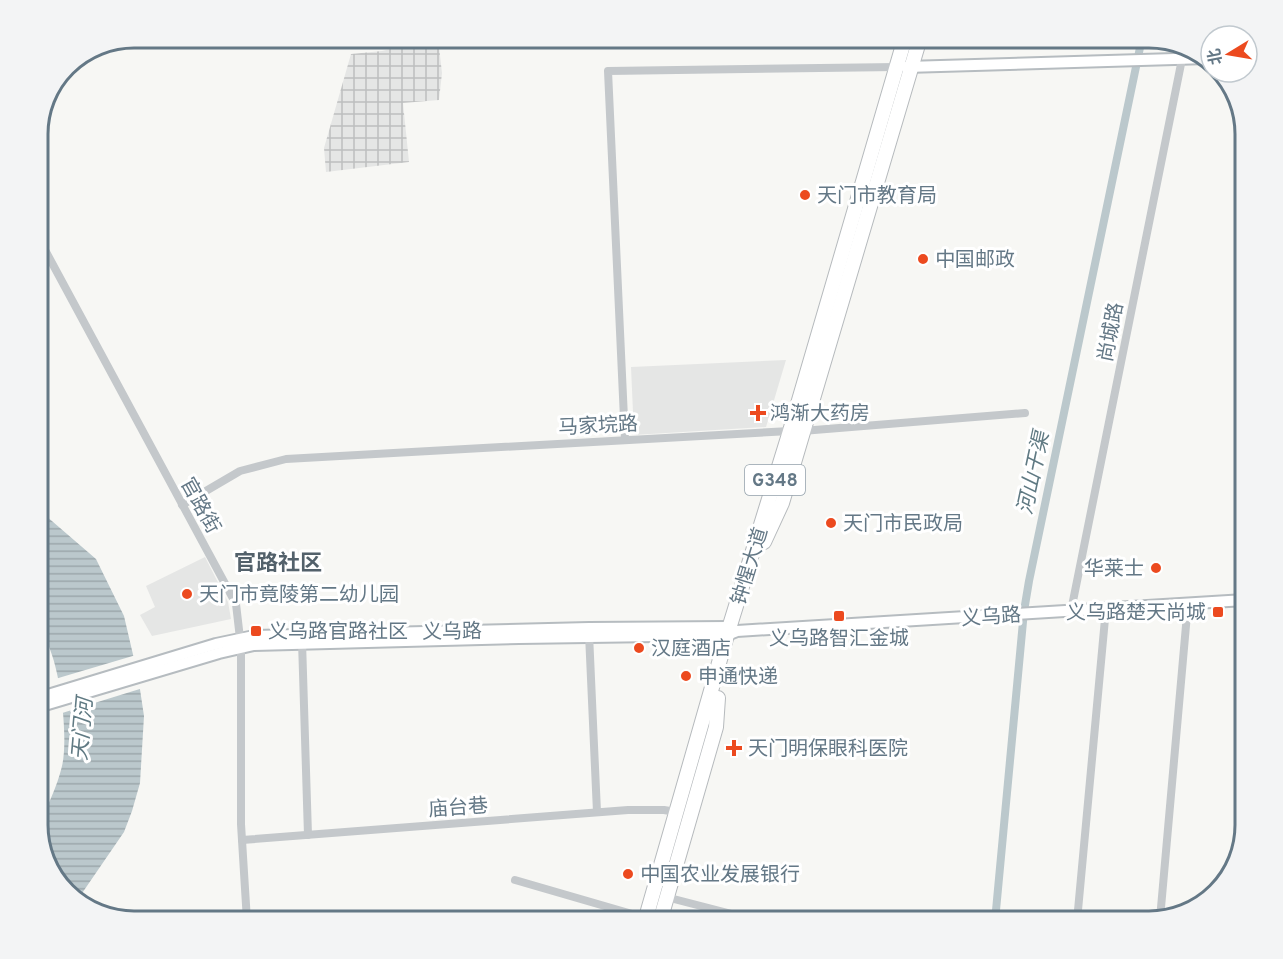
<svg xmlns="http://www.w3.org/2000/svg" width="1283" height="959" viewBox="0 0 1283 959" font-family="Overpass,'Noto Sans SC',sans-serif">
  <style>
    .built { fill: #e5e6e5 }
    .industrial { fill: url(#industrial-grid) }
    .water { fill: url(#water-rules) }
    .pier { fill: #f7f7f4 }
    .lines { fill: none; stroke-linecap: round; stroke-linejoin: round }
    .canal { stroke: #bbc8cc; stroke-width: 8 }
    .secondary-casing { stroke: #b6bcc0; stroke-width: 14 }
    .highway-casing { stroke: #b6babd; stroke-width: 16 }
    .street { stroke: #c4c8cb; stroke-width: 8 }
    .secondary { stroke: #fff; stroke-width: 10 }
    .highway { stroke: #fff; stroke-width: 14 }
    .poi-dot { fill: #ec4a1f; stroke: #fff; stroke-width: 2 }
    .labels { text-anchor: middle; stroke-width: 6; stroke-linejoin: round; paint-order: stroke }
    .shield { fill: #fff; stroke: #92a0aa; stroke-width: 1.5 }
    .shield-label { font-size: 18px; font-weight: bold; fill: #647886 }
    .poi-label { font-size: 20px; fill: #647886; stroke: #fff; text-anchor: start }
    .street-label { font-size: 20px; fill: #647886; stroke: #fff }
    .water-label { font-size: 21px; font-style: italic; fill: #607a83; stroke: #fff }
    .quarter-label { font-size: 22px; font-weight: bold; fill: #53616b; stroke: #fff }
    .rim { fill: none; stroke: #647886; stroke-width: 3 }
  </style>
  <defs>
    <pattern id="industrial-grid" width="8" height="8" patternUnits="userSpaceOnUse" patternTransform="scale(1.5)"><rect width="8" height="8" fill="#e5e6e5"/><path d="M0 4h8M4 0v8" fill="none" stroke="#bdbfbf"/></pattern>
    <pattern id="water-rules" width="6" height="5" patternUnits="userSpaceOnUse" patternTransform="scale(1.5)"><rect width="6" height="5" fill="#bbc8cc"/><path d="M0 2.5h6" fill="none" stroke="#9ca7ab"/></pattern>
  </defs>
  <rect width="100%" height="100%" fill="#f7f7f4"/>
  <!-- built -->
  <g class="built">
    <path d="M786,360L766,427L634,435L631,367Z"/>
    <path d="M205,557L228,602L231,619L152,636L140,615L155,607L146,586Z"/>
  </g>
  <!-- industrial -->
  <path class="industrial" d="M438,38L442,73L439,100L403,103L409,162L326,172L324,148L351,54L382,51Z"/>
  <!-- water -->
  <path class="water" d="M38,509L96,559L124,616L138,676L144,716L140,783L132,811L124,832L76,902C56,881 41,860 38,830C37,821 44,813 48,805C53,794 59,779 62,766C69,738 60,649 38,629Z"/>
  <!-- pier -->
  <path class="pier" d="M136,655L143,688L59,714L55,679Z"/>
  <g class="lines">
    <!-- canal -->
    <path class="canal" d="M995,921L1024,611L1029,581L1142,38"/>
    <!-- secondary casing -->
    <g class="secondary-casing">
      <g id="secondary">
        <path d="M307,38L360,41L398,38"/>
        <path d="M906,67L1208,58"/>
        <path d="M38,698L216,644L254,636L589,628L729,627L734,630"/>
        <path d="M38,707L219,653L254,645L519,638L727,635L737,631L1245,600"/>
      </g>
    </g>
    <!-- highway casing -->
    <g class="highway-casing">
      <g id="highway">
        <path d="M764,542L782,503L920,38"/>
        <path d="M645,921L727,635L790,431L905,38"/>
        <path d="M660,921L716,727L718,698"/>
      </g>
    </g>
    <!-- street -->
    <g class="street">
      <path d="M38,237L236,604L241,647V824L247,921"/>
      <path d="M802,431L1025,413"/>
      <path d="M625,440L608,71L897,67"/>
      <path d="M182,505L240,471L286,459L790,431"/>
      <path d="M1071,611L1182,59"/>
      <path d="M589,634L597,812"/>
      <path d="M302,641L308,835"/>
      <path d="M242,840L628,810H664L676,812"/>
      <path d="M515,880L646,918"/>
      <path d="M666,897L759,921"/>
      <path d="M1160,919L1188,603"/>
      <path d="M1077,921L1106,608"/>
    </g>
    <!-- secondary -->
    <use href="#secondary" class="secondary"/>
    <!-- highway -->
    <use href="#highway" class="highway"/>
  </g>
  <!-- markers -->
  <g class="poi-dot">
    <circle cx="805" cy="195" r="6"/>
    <circle cx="923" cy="259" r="6"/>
    <path d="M755 404h6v6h6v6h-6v6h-6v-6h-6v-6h6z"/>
    <circle cx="831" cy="523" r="6"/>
    <circle cx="1156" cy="568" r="6"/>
    <circle cx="187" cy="594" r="6"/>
    <rect x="1212" y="606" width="12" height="12" rx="3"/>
    <rect x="833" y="610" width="12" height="12" rx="3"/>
    <rect x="250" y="625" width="12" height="12" rx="3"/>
    <circle cx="639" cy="648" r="6"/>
    <circle cx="686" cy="676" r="6"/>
    <path d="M731 739h6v6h6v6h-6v6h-6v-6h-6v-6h6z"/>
    <circle cx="628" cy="874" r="6"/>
  </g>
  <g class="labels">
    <!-- shield labels -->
    <rect class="shield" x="745" y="465" width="60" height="30" rx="4.5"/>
    <g class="shield-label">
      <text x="775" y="486">G348</text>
    </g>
    <!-- poi labels -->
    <g class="poi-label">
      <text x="817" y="202">天门市教育局</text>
      <text x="935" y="266">中国邮政</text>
      <text x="770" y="420">鸿渐大药房</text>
      <text x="843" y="530">天门市民政局</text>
      <text x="1144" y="575" text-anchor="end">华莱士</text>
      <text x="199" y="601">天门市竟陵第二幼儿园</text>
      <text x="1206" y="619" text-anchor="end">义乌路楚天尚城</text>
      <text x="268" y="638">义乌路官路社区</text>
      <text x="839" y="645" text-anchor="middle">义乌路智汇金城</text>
      <text x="651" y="655">汉庭酒店</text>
      <text x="698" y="683">申通快递</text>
      <text x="748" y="755">天门明保眼科医院</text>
      <text x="640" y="881">中国农业发展银行</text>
    </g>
    <!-- street labels -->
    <g class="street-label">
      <text transform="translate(1110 332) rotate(-79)" y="7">尚城路</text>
      <text transform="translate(598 425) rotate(-3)" y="7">马家垸路</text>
      <text transform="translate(201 505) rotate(61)" y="7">官路街</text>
      <text transform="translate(749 566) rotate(-73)" y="7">钟惺大道</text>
      <text transform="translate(991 616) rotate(-4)" y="7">义乌路</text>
      <text transform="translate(452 631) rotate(-1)" y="7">义乌路</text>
      <text transform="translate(458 807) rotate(-4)" y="7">庙台巷</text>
    </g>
    <!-- water labels -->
    <g class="water-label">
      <text transform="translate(1033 473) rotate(-78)" y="7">河山干渠</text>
      <text transform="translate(82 729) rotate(-85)" y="7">天门河</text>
    </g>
    <!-- quarter labels -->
    <g class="quarter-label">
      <text x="278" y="570">官路社区</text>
    </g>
  </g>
  <!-- crop -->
  <path d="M0 0H1283V959H0ZM134 48H1149A86 86 0 0 1 1235 134V825A86 86 0 0 1 1149 911H134A86 86 0 0 1 48 825V134A86 86 0 0 1 134 48Z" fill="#f3f4f5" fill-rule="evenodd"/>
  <path class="rim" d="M134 48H1149A86 86 0 0 1 1235 134V825A86 86 0 0 1 1149 911H134A86 86 0 0 1 48 825V134A86 86 0 0 1 134 48Z"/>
  <!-- north arrow -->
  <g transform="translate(1229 54) rotate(259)"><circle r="28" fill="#ffffff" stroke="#c1c9cf" stroke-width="1.5"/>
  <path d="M0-4.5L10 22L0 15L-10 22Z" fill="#ec4a1f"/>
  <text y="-9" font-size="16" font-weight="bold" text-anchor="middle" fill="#647886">北</text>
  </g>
</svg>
